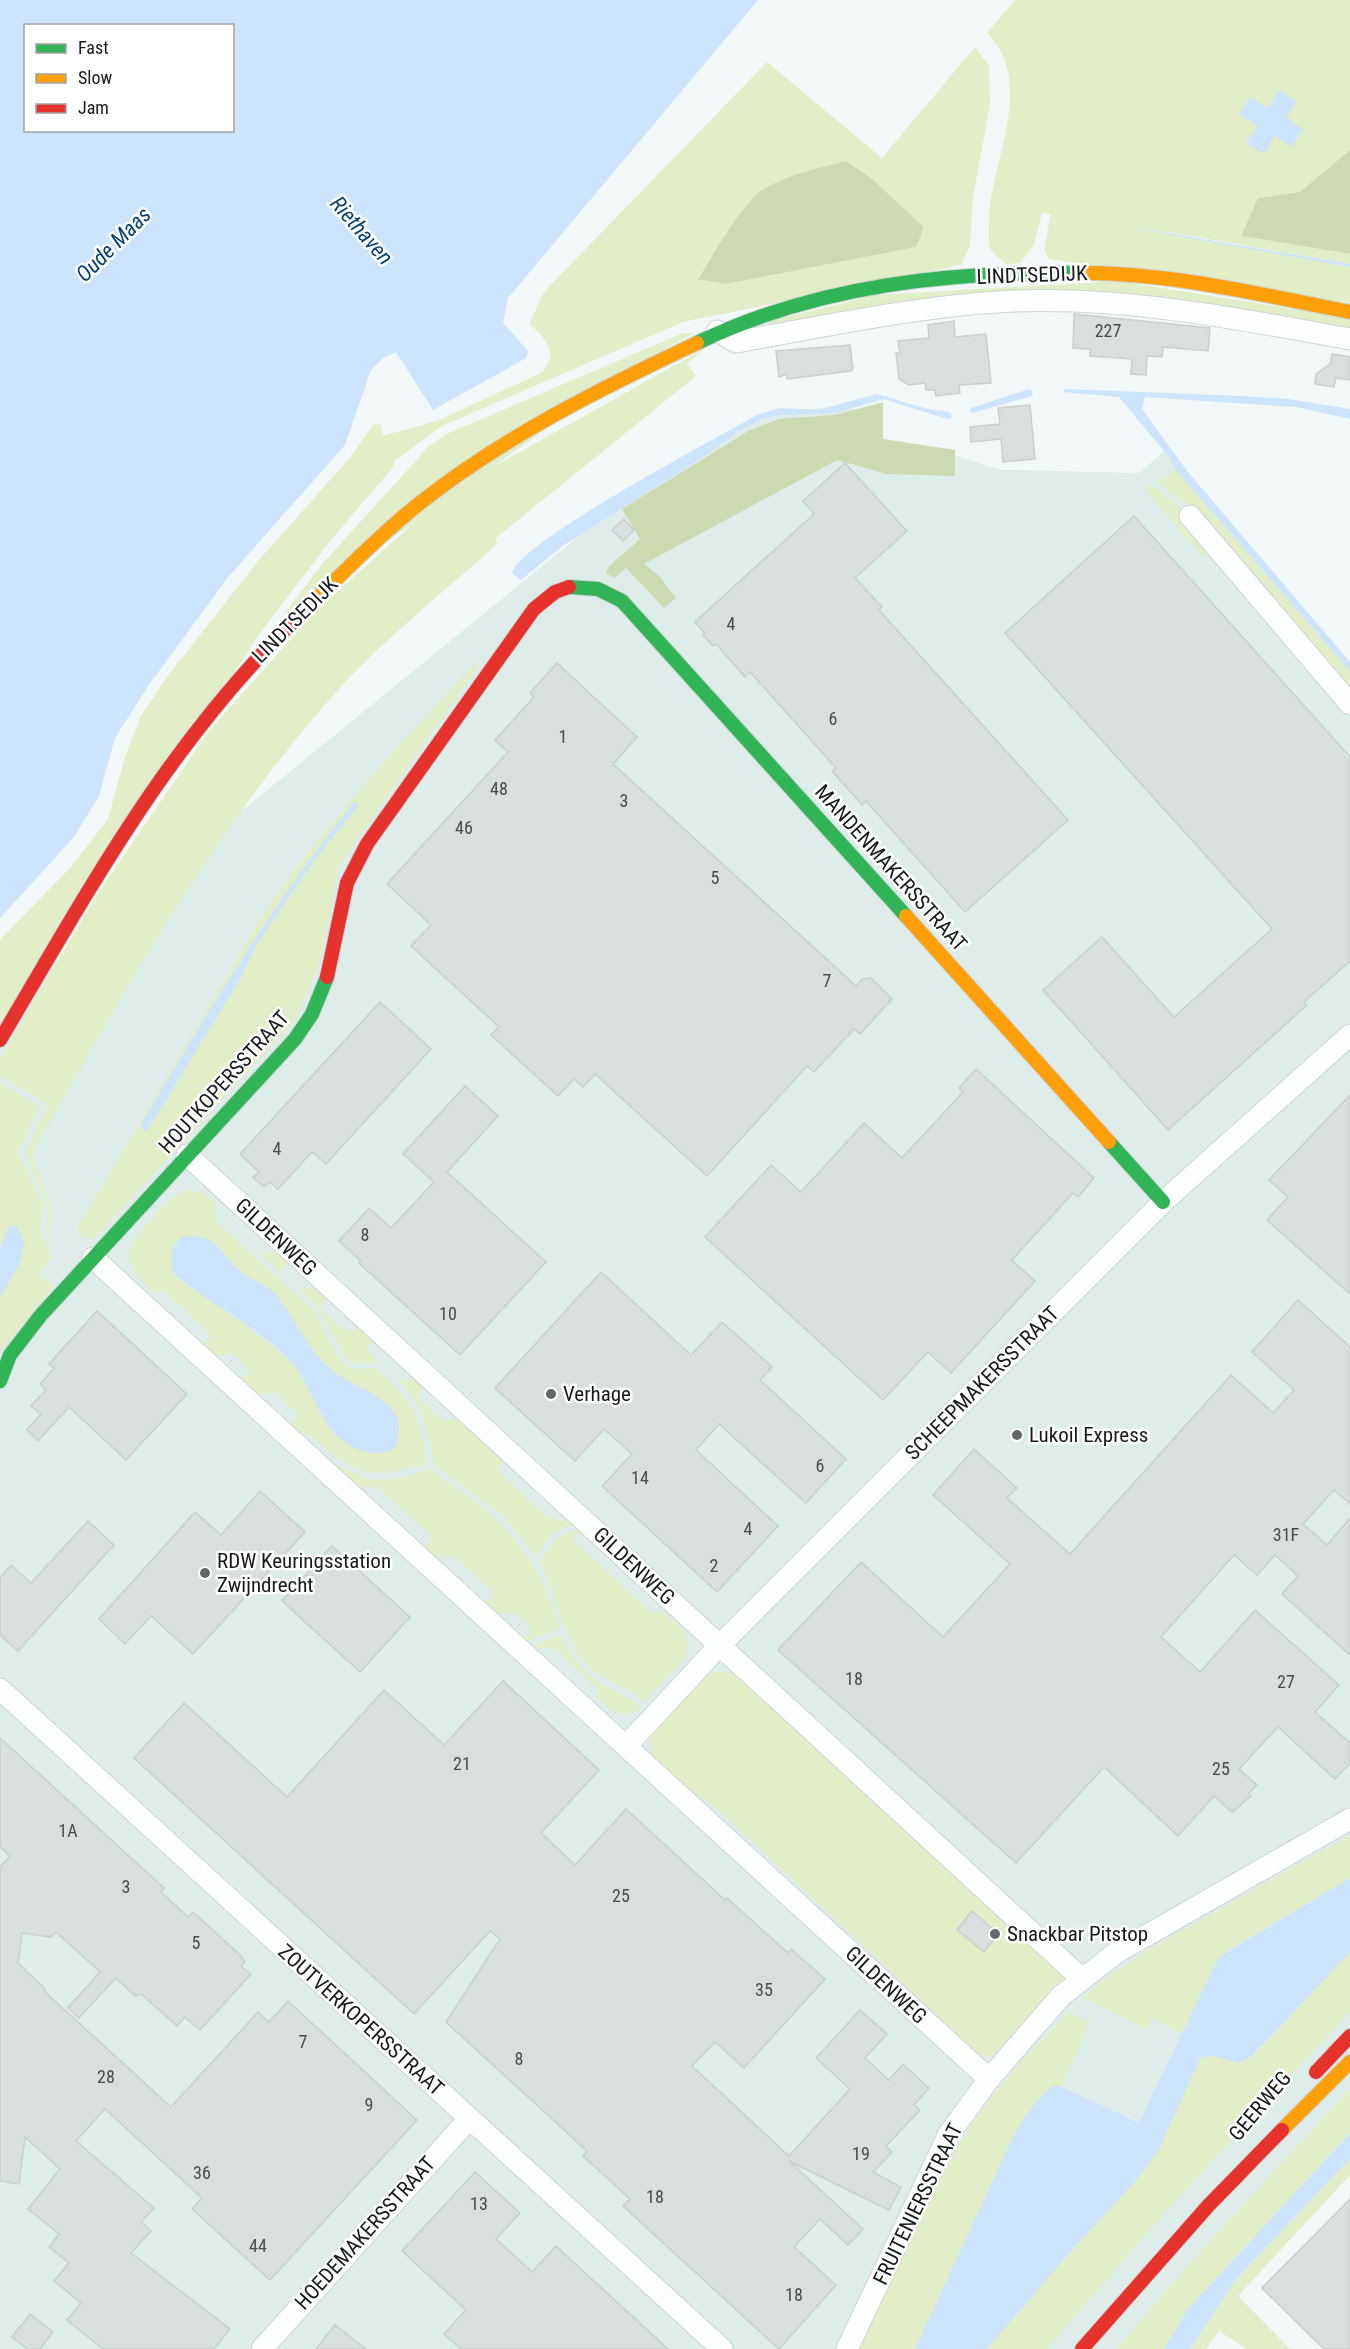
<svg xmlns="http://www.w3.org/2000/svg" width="1350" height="2349" viewBox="0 0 1350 2349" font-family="'Roboto Condensed',sans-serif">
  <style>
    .built { fill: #deecea }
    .green { fill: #e1eec8; fill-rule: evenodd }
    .forest { fill: #cdd9b1 }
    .water { fill: #cce4fc; fill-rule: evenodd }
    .building { fill: #d9dede; stroke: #c9cfcf; stroke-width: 1.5 }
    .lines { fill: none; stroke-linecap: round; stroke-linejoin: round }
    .street-casing { stroke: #ced4d3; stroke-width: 23 }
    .fast-casing { stroke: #ced4d3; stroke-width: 16 }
    .slow-casing { stroke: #ced4d3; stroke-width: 16 }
    .jam-casing { stroke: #ced4d3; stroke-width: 16 }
    .street { stroke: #fdfefe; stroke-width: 21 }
    .fast { stroke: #30b455; stroke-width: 14 }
    .slow { stroke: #ff9f0a; stroke-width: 14 }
    .jam { stroke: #e5322d; stroke-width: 14 }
    .poi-dot { fill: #636867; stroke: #fff; stroke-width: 2 }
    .labels { text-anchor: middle; stroke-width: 5; stroke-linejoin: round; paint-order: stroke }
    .number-label { font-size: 18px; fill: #474b4b }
    .street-label { font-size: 21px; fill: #161a1a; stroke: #fff }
    .poi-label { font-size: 21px; fill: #161a1a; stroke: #fff; text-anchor: start }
    .water-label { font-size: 22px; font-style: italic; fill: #074172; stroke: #fff }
  </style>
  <rect width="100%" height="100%" fill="#f1f8f7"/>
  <!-- built -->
  <path class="built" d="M848,406L885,442L950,454L1001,470L1139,473L1167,449L1350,668V2114L1118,2349H0V1008L617,505L758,418L784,411Z"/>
  <!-- green -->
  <g class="green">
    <path d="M1015,0H1350V150L1300,192L1258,198L1241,236L1350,254V264L1134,226L1350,267V303L1049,259L1044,249L1051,214L1042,213L1034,244L1021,263L1006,264C1001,259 993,255 990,248C987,239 989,225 989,215C993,157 1036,82 987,33Z"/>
    <path d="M975,47L989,66L990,103L973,198L970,245L961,265L683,322L442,426L394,461V466L331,540L263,629L0,1025V940L71,867L108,819L125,757L141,716L167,677L259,560L348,460L374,424L381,425L383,436L439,420L543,372L551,357C548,341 542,335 529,324L544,292L767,62L882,158ZM846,161L871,178L924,227L915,247L726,284L698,278C710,259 746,199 763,189C789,175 819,168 846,161Z"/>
    <path d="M1118,281L1350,318V330L1152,297L1116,294L818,321L759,324L876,295Z"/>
    <path d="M683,333H694L641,362L283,615L324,562L429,446L449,433Z"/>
    <path d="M704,349L687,364L696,376L496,538L497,544C443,593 386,637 337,691C213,830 126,988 35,1148L32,1157L53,1210L49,1230L53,1247L45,1229L49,1207L25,1153L47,1104L0,1075V1059L96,896L209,731L315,612L448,492Z"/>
    <path d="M1176,470L1350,672V688L1190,507L1157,482Z"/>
    <path d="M1149,484L1184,511L1207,554L1203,557L1144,489Z"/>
    <path d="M476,663L480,664L339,866L320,963L295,1021L94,1239L80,1236L79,1225L273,899L317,841L395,749Z"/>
    <path d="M0,1083L40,1106L18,1152L44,1206L40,1229L52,1257L39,1274L54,1286L0,1352V1297L10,1225L0,1248Z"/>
    <path d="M187,1190L203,1192L214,1201L216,1221L314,1311L343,1364L354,1369L376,1368L402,1393L414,1409L421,1429L428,1464C367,1480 356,1476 309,1434L304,1439L288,1423L297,1420L296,1412L276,1393L255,1394L239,1378L248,1375L247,1367L233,1354L213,1355L200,1343L210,1340L209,1333L164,1291H152C117,1259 126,1247 155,1215C165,1205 173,1194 187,1190ZM184,1236L216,1245L240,1271L276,1294L310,1347L330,1369L354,1386L377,1396L373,1454L353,1448L330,1429L299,1371L281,1353L172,1269L175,1243Z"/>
    <path d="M280,1252L292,1265L283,1266L284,1275L259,1253Z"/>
    <path d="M318,1288L330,1299L321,1302L322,1310L344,1330L363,1329L377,1342L368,1344V1351L378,1362L358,1364L346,1359L319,1309L298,1289Z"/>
    <path d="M399,1380H419L427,1390H419L418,1399L443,1420L462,1419L507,1462L498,1465L499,1473L550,1519L571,1520L575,1523L551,1535L536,1557L501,1514L435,1465L420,1408Z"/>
    <path d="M319,1452C369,1485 373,1486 431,1469C442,1482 463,1491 477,1502C518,1535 545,1577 560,1628L526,1642L521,1637L530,1635V1626L515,1613L496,1614L482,1602L491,1598V1590L455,1557H433L422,1546L431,1542L430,1535L424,1529L378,1487H357Z"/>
    <path d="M580,1528L584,1532L575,1535V1542L651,1612H663C677,1624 694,1636 686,1657L644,1702C628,1686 604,1682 586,1664C565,1643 554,1591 540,1561L557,1538Z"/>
    <path d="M562,1634C571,1662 591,1679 616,1692C625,1697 633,1700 641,1707L639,1709C620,1721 609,1709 595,1696L598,1695L597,1688L555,1649L532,1647Z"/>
    <path d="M715,1672H728L746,1682L1070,1976L990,2057L979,2054L722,1813L656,1764L649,1742L651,1730L704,1675Z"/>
    <path d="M1350,1835V1878L1226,1951L1210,1973L1182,2033L1152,2019L1147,2030L1083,1998L1110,1975L1140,1955Z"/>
    <path d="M1350,1952V2012L1161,2217L1047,2349H987L1077,2244L1136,2181L1158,2151L1201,2057L1214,2056L1239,2063L1252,2057Z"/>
    <path d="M1069,2012L1090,2022L1061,2087L1056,2085L1013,2137L915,2349H860C896,2274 927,2193 973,2123C1000,2082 1035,2047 1069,2012Z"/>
    <path d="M1350,2089V2133L1187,2310L1164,2349H1117L1187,2266Z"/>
    <path d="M1350,2159V2175L1238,2296L1290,2349H1247L1219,2331L1206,2349H1190L1237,2278Z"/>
  </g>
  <!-- forest -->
  <g class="forest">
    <path d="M1350,150V254L1241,236L1258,198L1300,192Z"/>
    <path d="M846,161L871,178L924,227L916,247L726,284L698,279C710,259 745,200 763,189C788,175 819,168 846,161Z"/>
    <path d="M880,403H883V439L955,450V476L887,474L837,460L644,564L659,576L676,598L664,608L626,568L614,578L606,573L609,566L640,539L622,509L750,430L779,419L834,415Z"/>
  </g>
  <!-- water -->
  <g class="water">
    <path d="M0,0H758L508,298L503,323L528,351L526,358L433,410L396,352L383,358L371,370L345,445L229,576L148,686L115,738L99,796L74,837L0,918ZM26,26H232V130H26Z"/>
    <path d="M1279,90L1296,101L1286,118L1303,129L1292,147L1275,136L1264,154L1246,143L1257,126L1239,114L1250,97L1268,108Z"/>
    <path d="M1132,227L1350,264V267L1134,228Z"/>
    <path d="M1029,389L1033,391L1032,396L972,413L969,411L971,408Z"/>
    <path d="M1064,389L1244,396L1288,399L1350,409V419L1296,407L1145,397L1142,409L1187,471L1350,662V671L1176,470L1169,457L1119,397L1063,392Z"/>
    <path d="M877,394L928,409L950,412L952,416L950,419L944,418L884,399L835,413L777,415L764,418L739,431L708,454L564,545L521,580L512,573C516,544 722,435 757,415L780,408L818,410Z"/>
    <path d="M354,802L358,803V806L314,861L257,944L239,981L149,1128L147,1131L143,1130L141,1125C207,1013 273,903 354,802Z"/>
    <path d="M10,1225L17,1226L25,1244L19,1265L0,1297V1248Z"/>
    <path d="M184,1236C191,1236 200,1236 207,1239C221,1245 227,1261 239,1271C251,1280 268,1285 277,1296C297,1320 307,1350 332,1370C351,1386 382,1393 395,1413C401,1423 400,1439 394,1448C382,1456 367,1454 354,1448C323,1433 316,1397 298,1371C273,1333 210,1306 175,1275C168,1263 171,1242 184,1236Z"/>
    <path d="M1350,1878V1952L1252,2056L1239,2063L1214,2056L1201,2057L1158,2151L1136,2181L1077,2244L987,2349H915L1013,2137C1024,2119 1037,2095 1056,2085L1061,2087L1139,2123L1219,1957Z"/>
    <path d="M1350,2133V2159L1237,2278L1190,2349H1164L1187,2310Z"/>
  </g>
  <!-- building -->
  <g class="building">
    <path d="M1074,314L1210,328L1208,351L1163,347L1162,357L1147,356L1146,375L1131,374L1132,359L1090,356V349L1073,348Z"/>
    <path d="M954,321L955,337L986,334L991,383L959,385L960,393L936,396L935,390H926L925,383L909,385L899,379L896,353H900L898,341L929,338L928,325Z"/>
    <path d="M850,345L853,368L851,371L787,379V374L779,377L776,351Z"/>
    <path d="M1332,354L1350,357V380L1336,378L1334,387L1315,384L1316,374L1330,364Z"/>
    <path d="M1030,405L1035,459L1003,462L1001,439L971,442L970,427L1000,424L998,408Z"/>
    <path d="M845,463L907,531L855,578L882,607L879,610L1068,820L965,912L866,801L862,805L832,771L836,768L750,672L745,677L716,644L713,646L703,635L705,633L695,622L814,514L803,501Z"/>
    <path d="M1134,516L1350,757V961L1304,1002L1307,1005L1168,1130L1043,990L1102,937L1174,1017L1272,929L1005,633Z"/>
    <path d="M624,519L634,530L623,541L612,530Z"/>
    <path d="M557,663L637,737L613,764L856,986L862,979L871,978L892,999L860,1034L854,1029L814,1072L807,1066L707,1176L595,1074L583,1087L574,1079L558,1096L491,1035L499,1027L411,946L431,925L387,884L508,752L495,740L534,697L530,693Z"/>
    <path d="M380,1002L431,1049L326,1164L312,1152L278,1189L270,1182L264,1187L253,1177L259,1172L240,1154Z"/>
    <path d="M976,1069L1094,1178L1078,1197L1073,1193L1012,1260L1035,1281L951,1373L928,1352L883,1400L705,1237L771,1165L801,1192L864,1123L902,1158L963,1092L959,1088Z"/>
    <path d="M465,1086L498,1116L447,1172L546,1262L460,1355L359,1263L361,1261L339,1241L369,1208L391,1228L434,1182L403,1154Z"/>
    <path d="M1350,1095V1294L1267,1220L1288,1197L1269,1180Z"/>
    <path d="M601,1272L691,1355L722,1322L772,1367L760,1380L846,1459L806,1503L719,1424L696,1450L778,1526L717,1592L602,1486L632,1454L604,1429L575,1461L495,1388Z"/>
    <path d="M1298,1300L1350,1347V1504L1334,1490L1303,1524L1327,1545L1350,1518V1655L1282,1594L1298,1576L1275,1555L1257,1575L1234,1555L1161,1637L1200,1672L1255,1610L1339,1685L1315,1712L1350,1743V1763L1335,1779L1278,1727L1239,1769L1257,1785L1249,1793L1251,1796L1232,1812L1214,1796L1178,1836L1104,1767L1016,1863L778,1650L861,1562L943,1637L1010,1564L933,1495L974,1449L1017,1488L1007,1498L1070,1554L1231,1375L1273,1413L1294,1390L1252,1352Z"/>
    <path d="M97,1311L187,1394L126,1460L69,1407L38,1441L27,1430L41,1414L31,1406L46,1390L40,1384L54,1368L49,1364Z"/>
    <path d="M260,1491L305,1532L193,1654L151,1616L125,1644L99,1619L195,1512L221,1535Z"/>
    <path d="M88,1521L114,1545L18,1651L0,1635V1578L11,1565L31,1583Z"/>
    <path d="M332,1546L410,1617L360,1672L282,1601Z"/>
    <path d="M503,1681L599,1770L541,1833L575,1865L626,1809L725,1900L727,1898L788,1953L791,1949L825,1979L744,2068L715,2042L692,2066L789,2156L850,2089L816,2058L860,2010L887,2034L865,2058L889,2080L903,2064L929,2088L914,2105L920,2110L886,2146L892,2152L873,2172L901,2187L889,2210L789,2161L863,2229L848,2245L820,2219L794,2247L836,2285L779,2349L623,2206L630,2199L583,2156L587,2151L446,2022L500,1939L490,1931L414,2014L134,1758L184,1703L287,1797L384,1690L444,1745Z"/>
    <path d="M0,1738L164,1888L161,1892L188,1917L193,1912L241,1956L245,1962L241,1966L251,1974L200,2030L185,2017L177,2026L141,1994L135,1996L116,1978L79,2018L68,2008L100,1972L56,1932L51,1937L22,1933L18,1963L45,1989V1992L171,2107L258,2012L269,2022L288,2001L417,2120L270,2280L192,2209L202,2198L105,2109L76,2141L154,2208L141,2222L151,2231L131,2253L230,2329L214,2349H103L67,2320L81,2303L54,2281L69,2263L49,2247L59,2234L28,2209L60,2169L25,2137L19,2184L0,2181V1867L10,1856L0,1847Z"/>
    <path d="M972,1911L999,1934L984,1952L957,1930Z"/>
    <path d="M475,2172L520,2213L496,2239L532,2272L556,2246L668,2349H461L444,2334L466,2310L402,2251Z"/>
    <path d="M1350,2199V2349H1324L1262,2288Z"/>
    <path d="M30,2314L53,2332L40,2349H27L12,2337Z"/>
    <path d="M335,2325L366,2349H316Z"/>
  </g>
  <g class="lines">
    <!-- street casing -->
    <g class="street-casing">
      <g id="street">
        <path d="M717,331L736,342C828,326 922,305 1015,301C1128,297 1240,319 1350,339"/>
        <path d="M1190,516L1350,704"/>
        <path d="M187,1155L1081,1978"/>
        <path d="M93,1258L989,2079"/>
        <path d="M0,1689L722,2349"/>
        <path d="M627,1745L720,1645L1163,1202L1350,1035"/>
        <path d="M262,2349L469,2119"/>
        <path d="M847,2349L949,2134L989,2079L1061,1996L1116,1953L1350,1819"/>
      </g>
    </g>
    <!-- fast casing -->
    <g class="fast-casing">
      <g id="fast">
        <path d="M697,343C819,284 954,271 1087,273"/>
        <path d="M569,587L598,589L622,601L906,916"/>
        <path d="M1109,1142L1163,1202"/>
        <path d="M0,1381L10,1355L41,1315L295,1039L312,1014L327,977"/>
      </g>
    </g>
    <!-- slow casing -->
    <g class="slow-casing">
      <g id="slow">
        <path d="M1087,273C1176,274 1263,295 1350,312"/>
        <path d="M297,618C337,579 376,538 420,503C503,437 602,388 697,343"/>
        <path d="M906,916L1109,1142"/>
        <path d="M1282,2130L1350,2062"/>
      </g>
    </g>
    <!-- jam casing -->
    <g class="jam-casing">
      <g id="jam">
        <path d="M327,977L347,883L367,844L534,609L555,592L569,587"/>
        <path d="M0,1040C90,888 168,743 297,618"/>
        <path d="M1316,2072L1350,2036"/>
        <path d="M1082,2349L1208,2206L1282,2130"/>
      </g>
    </g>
    <!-- street -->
    <use href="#street" class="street"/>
    <!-- fast -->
    <use href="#fast" class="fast"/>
    <!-- slow -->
    <use href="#slow" class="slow"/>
    <!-- jam -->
    <use href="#jam" class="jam"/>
  </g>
  <!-- markers -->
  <g class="poi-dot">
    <circle cx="551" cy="1394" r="6"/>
    <circle cx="1017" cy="1435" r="6"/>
    <circle cx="205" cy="1573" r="6"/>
    <circle cx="995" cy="1934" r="6"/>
  </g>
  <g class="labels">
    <!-- number labels -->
    <g class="number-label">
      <text x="1108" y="337">227</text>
      <text x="731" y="630">4</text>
      <text x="833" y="725">6</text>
      <text x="563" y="743">1</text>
      <text x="499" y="795">48</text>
      <text x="624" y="807">3</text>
      <text x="464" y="834">46</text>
      <text x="715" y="884">5</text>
      <text x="827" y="987">7</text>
      <text x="277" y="1155">4</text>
      <text x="365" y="1241">8</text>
      <text x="448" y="1320">10</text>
      <text x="820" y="1472">6</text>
      <text x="640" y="1484">14</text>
      <text x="748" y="1535">4</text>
      <text x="1286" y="1541">31F</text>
      <text x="714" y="1572">2</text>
      <text x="854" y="1685">18</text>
      <text x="1286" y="1688">27</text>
      <text x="462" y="1770">21</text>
      <text x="1221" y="1775">25</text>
      <text x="68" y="1837">1A</text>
      <text x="126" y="1893">3</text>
      <text x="621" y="1902">25</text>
      <text x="196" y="1949">5</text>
      <text x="764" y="1996">35</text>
      <text x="303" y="2048">7</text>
      <text x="519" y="2065">8</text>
      <text x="106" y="2083">28</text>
      <text x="369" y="2111">9</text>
      <text x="861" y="2160">19</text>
      <text x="202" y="2179">36</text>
      <text x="655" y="2203">18</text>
      <text x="479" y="2210">13</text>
      <text x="258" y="2252">44</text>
      <text x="794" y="2301">18</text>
    </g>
    <!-- street labels -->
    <g class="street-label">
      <text transform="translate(1032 275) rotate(-2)" y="7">LINDTSEDIJK</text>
      <text transform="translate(295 620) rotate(-45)" y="7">LINDTSEDIJK</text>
      <text transform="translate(891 868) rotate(48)" y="7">MANDENMAKERSSTRAAT</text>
      <text transform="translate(224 1082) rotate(-48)" y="7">HOUTKOPERSSTRAAT</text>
      <text transform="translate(276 1237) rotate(43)" y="7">GILDENWEG</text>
      <text transform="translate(982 1383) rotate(-45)" y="7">SCHEEPMAKERSSTRAAT</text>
      <text transform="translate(634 1566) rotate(43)" y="7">GILDENWEG</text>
      <text transform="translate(886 1985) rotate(43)" y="7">GILDENWEG</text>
      <text transform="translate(361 2020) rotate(42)" y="7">ZOUTVERKOPERSSTRAAT</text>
      <text transform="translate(1260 2106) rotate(-50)" y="7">GEERWEG</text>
      <text transform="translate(918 2204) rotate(-64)" y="7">FRUITENIERSSTRAAT</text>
      <text transform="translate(365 2233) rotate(-48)" y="7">HOEDEMAKERSSTRAAT</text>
    </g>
    <!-- poi labels -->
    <g class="poi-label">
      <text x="563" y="1401">Verhage</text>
      <text x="1029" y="1442">Lukoil Express</text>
      <text x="217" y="1568">RDW Keuringsstation<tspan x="217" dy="24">Zwijndrecht</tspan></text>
      <text x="1007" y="1941">Snackbar Pitstop</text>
    </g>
    <!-- water labels -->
    <g class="water-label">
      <text transform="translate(362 230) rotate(49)" y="8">Riethaven</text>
      <text transform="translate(113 244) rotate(-45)" y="8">Oude Maas</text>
    </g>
  </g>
  <!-- legend -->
  <rect x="24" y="24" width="210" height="108" fill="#ffffff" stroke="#a2a3a3" stroke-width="1.5"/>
  <rect x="36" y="44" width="30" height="9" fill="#30b455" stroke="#a2a3a3" stroke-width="1.5"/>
  <text x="78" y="54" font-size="18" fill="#161a1a">Fast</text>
  <rect x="36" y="74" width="30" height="9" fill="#ff9f0a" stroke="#a2a3a3" stroke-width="1.5"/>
  <text x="78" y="84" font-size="18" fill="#161a1a">Slow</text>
  <rect x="36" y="104" width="30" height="9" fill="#e5322d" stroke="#a2a3a3" stroke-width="1.5"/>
  <text x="78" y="114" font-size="18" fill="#161a1a">Jam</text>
</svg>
